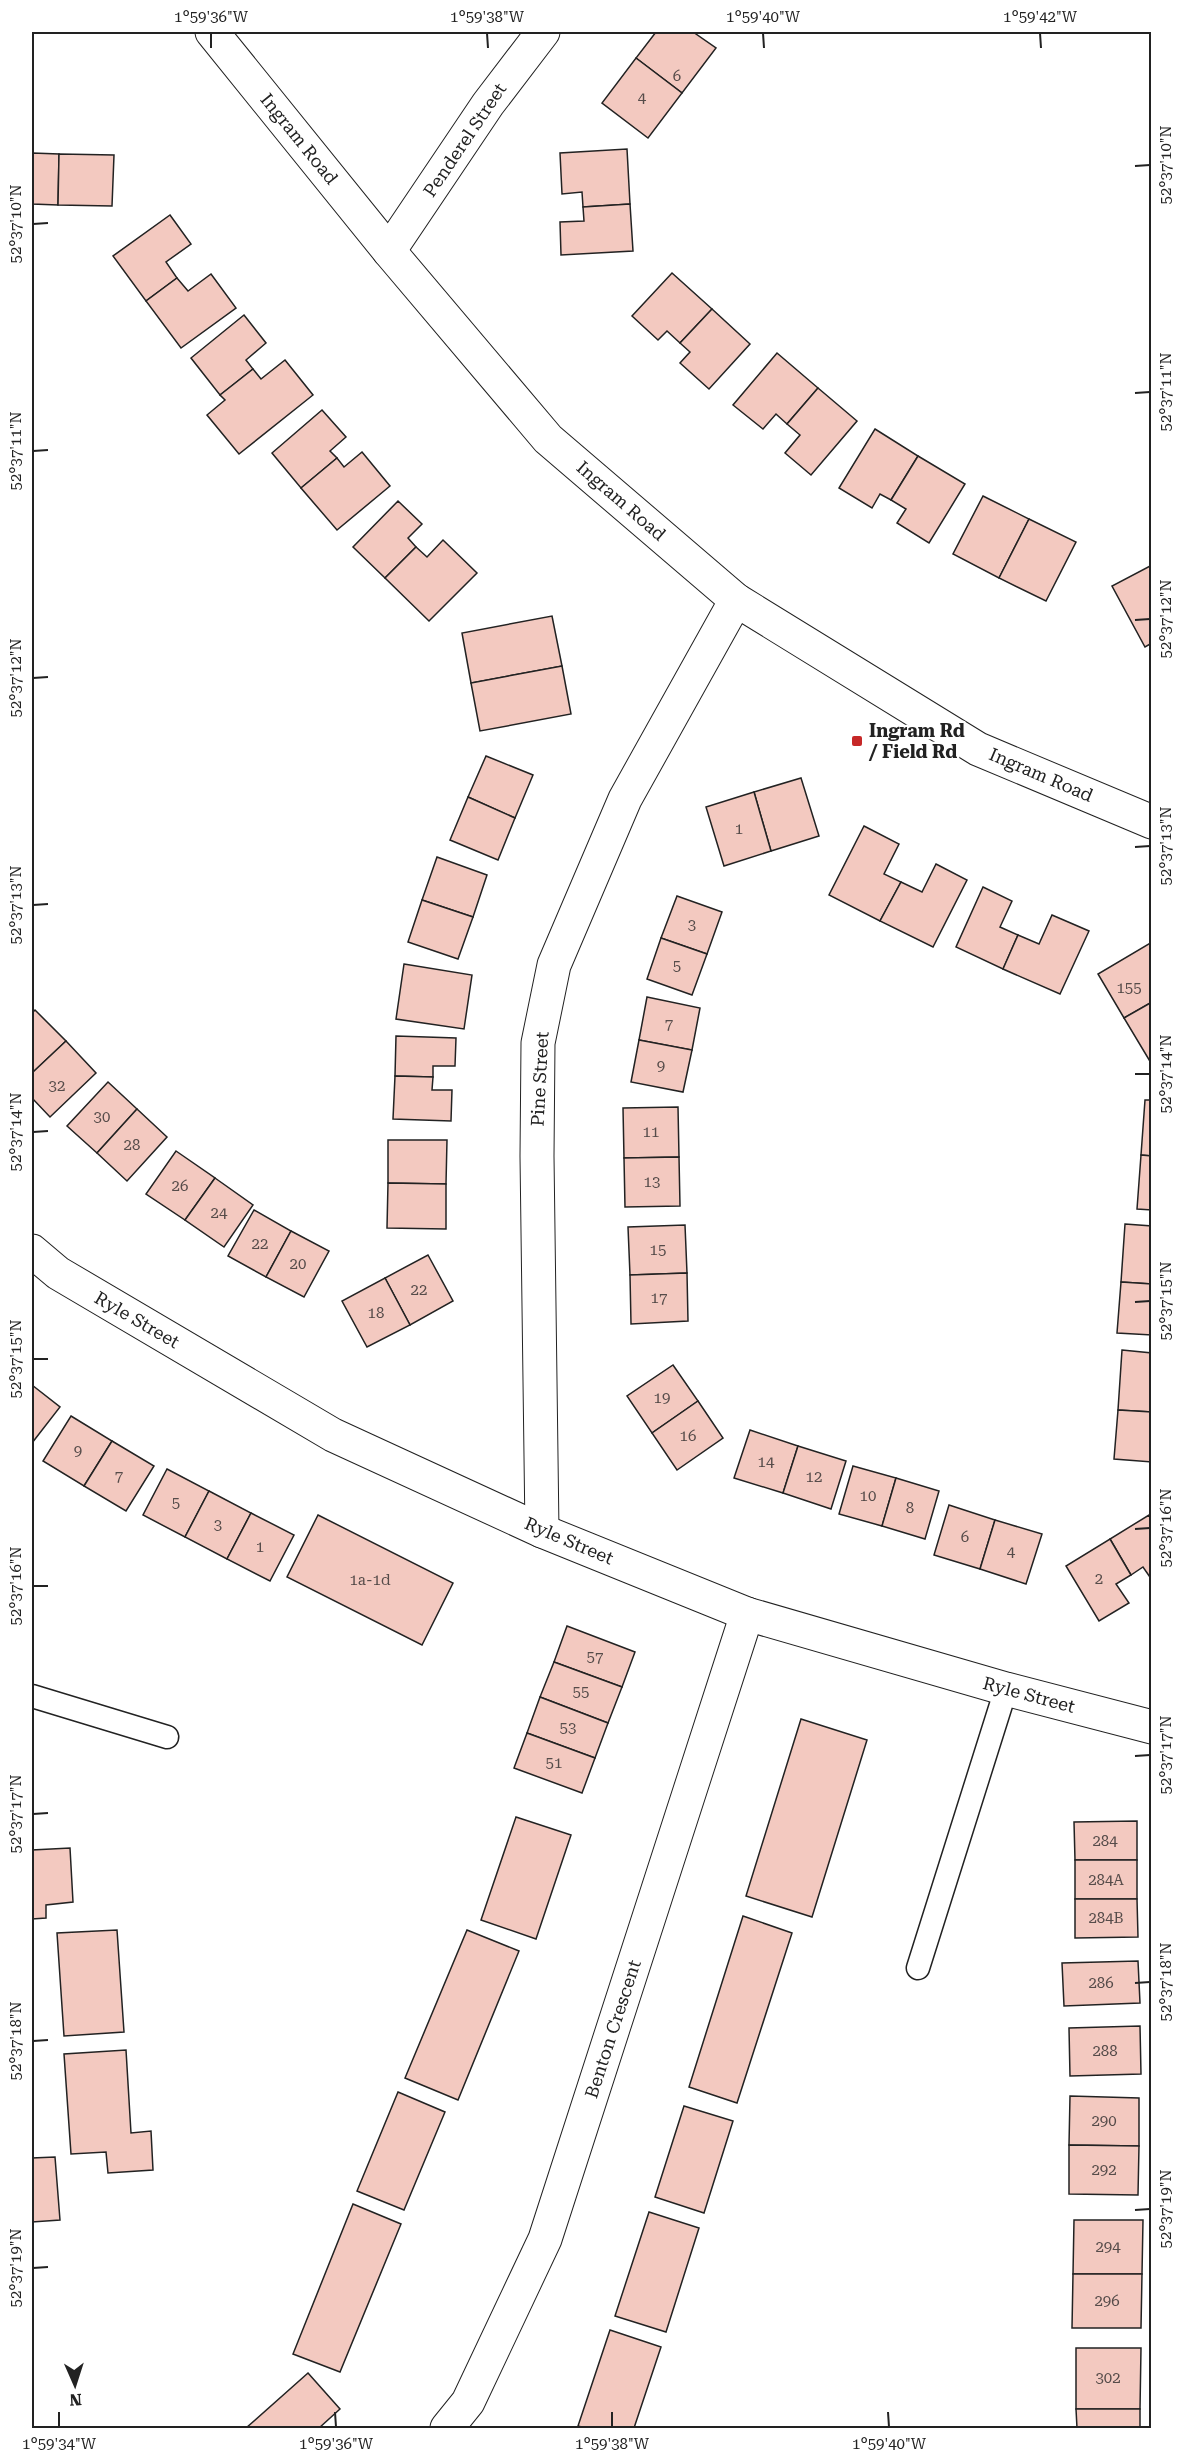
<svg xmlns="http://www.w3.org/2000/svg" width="1183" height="2460" viewBox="0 0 1183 2460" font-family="'Roboto Serif',serif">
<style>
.building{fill:#f3c9c0;stroke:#222;stroke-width:1.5}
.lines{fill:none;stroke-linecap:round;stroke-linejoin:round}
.lane-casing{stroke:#222;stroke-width:25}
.street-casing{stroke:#222;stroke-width:35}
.secondary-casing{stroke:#222;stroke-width:35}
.lane{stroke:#fff;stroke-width:22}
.street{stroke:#fff;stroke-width:33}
.secondary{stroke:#fff;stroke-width:33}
.ticks{fill:none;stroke:#222;stroke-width:2}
.poi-dot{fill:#c62828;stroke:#fff;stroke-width:2}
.labels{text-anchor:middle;stroke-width:4.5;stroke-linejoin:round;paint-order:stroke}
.number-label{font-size:15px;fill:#564c4a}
.street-label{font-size:18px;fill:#222;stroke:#fff}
.poi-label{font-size:18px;font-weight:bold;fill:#222;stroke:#fff;text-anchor:start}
.neatline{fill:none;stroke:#222;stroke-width:2}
.ticks-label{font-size:15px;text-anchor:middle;fill:#222}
</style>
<rect width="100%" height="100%" fill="#fff"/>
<g class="building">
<polygon points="656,32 693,32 716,48 682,93 636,58"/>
<polygon points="636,58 682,93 648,138 602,103"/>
<polygon points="627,149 630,204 583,207 582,192 562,194 560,153"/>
<polygon points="32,153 59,154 58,205 32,204"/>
<polygon points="59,154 114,155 112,206 58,205"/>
<polygon points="630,204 633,251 561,255 560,222 584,221 583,207"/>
<polygon points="170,215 191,244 166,262 177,278 146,301 113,256"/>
<polygon points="672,273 712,309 680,343 667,331 658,340 632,316"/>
<polygon points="211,274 236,308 181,348 146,301 177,278 188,291"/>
<polygon points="712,309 750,344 709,389 680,363 690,352 680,343"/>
<polygon points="244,315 266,343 246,360 253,369 220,395 191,358"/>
<polygon points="777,353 818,388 787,424 776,414 763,429 733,405"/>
<polygon points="285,360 313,395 239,454 207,415 225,400 220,395 253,369 261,379"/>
<polygon points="818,388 857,421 811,475 785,453 800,435 787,424"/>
<polygon points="322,410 346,437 330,451 337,458 301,488 272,453"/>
<polygon points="875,429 918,456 891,500 880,494 872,508 839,488"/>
<polygon points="362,452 390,486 337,530 301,488 337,458 344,467"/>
<polygon points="918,456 965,484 929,543 897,523 906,509 891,500"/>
<polygon points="983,496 1029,519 999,578 953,554"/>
<polygon points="398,501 422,524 408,538 416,547 385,578 353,547"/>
<polygon points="1029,519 1076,542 1046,601 999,578"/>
<polygon points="443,540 477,573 429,621 385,578 416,547 427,557"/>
<polygon points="1152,565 1152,643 1145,647 1112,586"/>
<polygon points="552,616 562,666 471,683 462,633"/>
<polygon points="562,666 571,714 480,731 471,683"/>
<polygon points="486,756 533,775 515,818 468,797"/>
<polygon points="801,778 819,836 771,851 754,792"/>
<polygon points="754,792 771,851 724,866 706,807"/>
<polygon points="468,797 515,818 498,860 450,840"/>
<polygon points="864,826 899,844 884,874 901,882 880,921 829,895"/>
<polygon points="437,857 487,875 473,917 422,900"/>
<polygon points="936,864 967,880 933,947 880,921 901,882 922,892"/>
<polygon points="983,887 1012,901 1000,927 1018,935 1003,969 956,947"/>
<polygon points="677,896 722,912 707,954 661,938"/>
<polygon points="422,900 473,917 458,959 408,942"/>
<polygon points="1052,915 1089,931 1060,994 1003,969 1018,935 1039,944"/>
<polygon points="661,938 707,954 692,995 647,979"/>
<polygon points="1152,942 1152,1002 1124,1018 1098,974"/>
<polygon points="404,964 472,975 464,1029 396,1019"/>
<polygon points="647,997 700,1008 692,1050 639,1040"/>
<polygon points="1152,1002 1152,1062 1151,1063 1124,1018"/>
<polygon points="35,1010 66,1041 32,1073 32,1013"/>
<polygon points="396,1036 456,1038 455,1066 433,1066 433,1077 395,1076"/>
<polygon points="639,1040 692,1050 683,1092 631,1082"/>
<polygon points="66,1041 96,1073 50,1117 32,1098 32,1073"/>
<polygon points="395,1076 433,1077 432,1090 452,1090 451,1121 393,1119"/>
<polygon points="108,1082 137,1109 97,1153 67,1126"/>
<polygon points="1145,1100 1152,1100 1152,1156 1141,1155"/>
<polygon points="678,1107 679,1157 624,1158 623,1108"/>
<polygon points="137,1109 167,1137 127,1181 97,1153"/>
<polygon points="388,1140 447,1140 446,1184 388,1183"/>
<polygon points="176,1151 215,1178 185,1220 146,1194"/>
<polygon points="1141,1155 1152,1156 1152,1210 1137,1209"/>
<polygon points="679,1157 680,1206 625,1207 624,1158"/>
<polygon points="215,1178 253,1205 224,1247 185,1220"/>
<polygon points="388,1183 446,1184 446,1229 387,1228"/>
<polygon points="254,1210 291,1231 266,1277 228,1256"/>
<polygon points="1125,1224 1152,1226 1152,1284 1121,1282"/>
<polygon points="685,1225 687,1273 630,1275 628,1227"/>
<polygon points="291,1231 329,1251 304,1297 266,1277"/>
<polygon points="428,1255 453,1301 410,1325 385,1278"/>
<polygon points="687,1273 688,1321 631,1324 630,1275"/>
<polygon points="385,1278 410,1325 367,1347 342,1301"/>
<polygon points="1121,1282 1152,1284 1152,1335 1117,1333"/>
<polygon points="1122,1350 1152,1353 1152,1412 1118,1410"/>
<polygon points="673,1365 698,1401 652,1433 627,1396"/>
<polygon points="32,1385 60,1407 32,1443"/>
<polygon points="698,1401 723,1438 677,1470 652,1433"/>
<polygon points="1118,1410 1152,1412 1152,1462 1114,1459"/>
<polygon points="71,1416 112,1441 84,1486 43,1461"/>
<polygon points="750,1430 798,1446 783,1493 734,1478"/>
<polygon points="112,1441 154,1466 126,1511 84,1486"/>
<polygon points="798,1446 846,1461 831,1509 783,1493"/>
<polygon points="853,1466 896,1478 882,1526 839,1514"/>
<polygon points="167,1469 209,1491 185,1537 143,1515"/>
<polygon points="896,1478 939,1491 925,1539 882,1526"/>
<polygon points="209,1491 251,1513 227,1559 185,1537"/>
<polygon points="949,1505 995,1520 980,1569 934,1555"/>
<polygon points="251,1513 294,1535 270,1581 227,1559"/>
<polygon points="318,1515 453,1583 422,1645 287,1577"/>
<polygon points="1149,1515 1152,1519 1152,1580 1143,1567 1131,1575 1110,1539"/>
<polygon points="995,1520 1042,1534 1026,1584 980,1569"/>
<polygon points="1110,1539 1131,1575 1116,1584 1129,1603 1099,1621 1066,1566"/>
<polygon points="567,1626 635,1652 622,1687 554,1662"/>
<polygon points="554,1662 622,1687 608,1723 540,1697"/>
<polygon points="540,1697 608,1723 595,1758 527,1733"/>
<polygon points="801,1719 867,1740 812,1917 746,1896"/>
<polygon points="527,1733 595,1758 582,1793 514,1768"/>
<polygon points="516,1817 571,1835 536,1939 481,1920"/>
<polygon points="1137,1821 1137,1860 1075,1860 1074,1822"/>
<polygon points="70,1848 73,1902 46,1905 46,1918 32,1919 32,1850"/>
<rect x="1075" y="1860" width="62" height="39"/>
<polygon points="1075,1899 1137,1899 1138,1937 1075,1938"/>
<polygon points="743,1916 792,1933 737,2103 689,2087"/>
<polygon points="117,1930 124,2032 64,2036 57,1933"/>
<polygon points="467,1930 519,1951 458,2100 405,2078"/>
<polygon points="1138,1961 1140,2003 1064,2006 1062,1963"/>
<polygon points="1140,2026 1141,2074 1070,2076 1069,2028"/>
<polygon points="126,2050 131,2133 151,2131 153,2170 108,2173 106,2152 71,2154 64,2054"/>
<polygon points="398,2092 445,2112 404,2210 357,2191"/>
<polygon points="1070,2096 1139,2098 1139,2146 1069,2145"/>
<polygon points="684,2106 733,2121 704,2213 655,2197"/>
<polygon points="1069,2145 1139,2146 1138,2195 1069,2194"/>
<polygon points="55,2157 60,2220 32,2222 32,2158"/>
<polygon points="353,2204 401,2224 340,2372 293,2354"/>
<polygon points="649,2212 699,2228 666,2332 615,2316"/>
<polygon points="1074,2220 1143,2220 1142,2274 1073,2274"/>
<polygon points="1073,2274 1142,2274 1141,2328 1072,2328"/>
<polygon points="610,2330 661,2347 634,2428 585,2428 578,2426"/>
<polygon points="1076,2348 1141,2348 1140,2409 1076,2409"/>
<polygon points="308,2373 340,2409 319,2428 246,2428"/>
<polygon points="1076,2409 1140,2409 1140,2428 1077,2428"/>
</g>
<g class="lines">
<g class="lane-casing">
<g id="lane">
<polyline points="32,1696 167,1737"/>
<polyline points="918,1968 1006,1689"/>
</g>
</g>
<g class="street-casing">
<g id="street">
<polyline points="389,251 488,104 543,32"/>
<polyline points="32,1251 58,1273 333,1435 542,1531 747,1614 1006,1689 1152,1727"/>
<polyline points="542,1531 537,1156 538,1043 554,965 625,799 736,600"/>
<polyline points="447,2428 468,2402 545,2239 747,1614"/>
</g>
</g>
<g class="secondary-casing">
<polyline id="secondary" points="212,32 389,251 548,439 736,600 978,749 1152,822"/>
</g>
<use href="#lane" class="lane"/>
<use href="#street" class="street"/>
<use href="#secondary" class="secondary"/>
</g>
<path class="ticks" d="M211,33v15M487,33l1,15M763,33l1,15M1040,33l1,15M1135,166l15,-1M33,224l15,-1M1135,393l15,-1M33,451l15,-1M1135,620l15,-1M33,678l15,-1M1135,847l15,-1M33,905l15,-1M1135,1074h15M33,1132l15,-1M1135,1302l15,-1M33,1359h15M1135,1529l15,-1M33,1586h15M1135,1756l15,-1M33,1814l15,-1M1135,1983l15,-1M33,2041l15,-1M1135,2210l15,-1M33,2268l15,-1M59,2412v15M335,2412l1,15M612,2412v15M888,2412l1,15"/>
<rect class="poi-dot" x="851" y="735" width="12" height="12" rx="3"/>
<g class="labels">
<g class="number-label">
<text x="677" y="81">6</text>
<text x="642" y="103">4</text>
<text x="739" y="834">1</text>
<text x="692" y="930">3</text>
<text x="677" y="971">5</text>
<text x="1129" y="993">155</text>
<text x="669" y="1029">7</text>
<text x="661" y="1071">9</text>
<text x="57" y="1091">32</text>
<text x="102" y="1122">30</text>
<text x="651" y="1137">11</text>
<text x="132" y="1150">28</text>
<text x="652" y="1187">13</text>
<text x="180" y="1191">26</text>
<text x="219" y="1218">24</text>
<text x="260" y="1249">22</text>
<text x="658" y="1255">15</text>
<text x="298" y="1269">20</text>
<text x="419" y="1295">22</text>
<text x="659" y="1303">17</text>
<text x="376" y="1318">18</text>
<text x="662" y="1403">19</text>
<text x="688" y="1441">16</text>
<text x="78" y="1456">9</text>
<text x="766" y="1467">14</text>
<text x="119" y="1481">7</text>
<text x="814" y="1482">12</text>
<text x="868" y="1501">10</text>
<text x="176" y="1508">5</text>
<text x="910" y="1513">8</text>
<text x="218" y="1530">3</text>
<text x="965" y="1542">6</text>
<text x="260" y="1552">1</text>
<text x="1011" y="1557">4</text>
<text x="1099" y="1584">2</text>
<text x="370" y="1585">1a-1d</text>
<text x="595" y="1662">57</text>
<text x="581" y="1697">55</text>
<text x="568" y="1733">53</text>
<text x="554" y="1768">51</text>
<text x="1105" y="1846">284</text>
<text x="1106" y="1885">284A</text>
<text x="1106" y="1923">284B</text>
<text x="1101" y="1988">286</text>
<text x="1105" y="2056">288</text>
<text x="1104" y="2126">290</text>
<text x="1104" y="2175">292</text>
<text x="1108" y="2252">294</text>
<text x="1107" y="2306">296</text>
<text x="1108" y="2383">302</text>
</g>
<g class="street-label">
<text transform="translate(299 139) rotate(51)" y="6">Ingram Road</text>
<text transform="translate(465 140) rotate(-56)" y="6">Penderel Street</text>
<text transform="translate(621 501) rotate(41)" y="6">Ingram Road</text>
<text transform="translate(1041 775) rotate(23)" y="6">Ingram Road</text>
<text transform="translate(540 1079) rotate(-87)" y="6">Pine Street</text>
<text transform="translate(137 1320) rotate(30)" y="6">Ryle Street</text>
<text transform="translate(569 1541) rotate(23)" y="6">Ryle Street</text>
<text transform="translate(1029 1695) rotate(15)" y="6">Ryle Street</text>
<text transform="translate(613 2029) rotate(-72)" y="6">Benton Crescent</text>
</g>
<g class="poi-label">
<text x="869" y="737">Ingram Rd<tspan x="869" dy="21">/ Field Rd</tspan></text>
</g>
</g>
<rect width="1183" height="2460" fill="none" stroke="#ffffff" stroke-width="66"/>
<g transform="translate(75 2385) rotate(177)" stroke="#ffffff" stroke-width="4.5" paint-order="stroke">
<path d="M0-4.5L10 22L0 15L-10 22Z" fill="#222222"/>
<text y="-9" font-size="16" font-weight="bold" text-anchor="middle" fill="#222222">N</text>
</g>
<rect x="33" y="33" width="1117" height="2394" class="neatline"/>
<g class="ticks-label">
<text x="211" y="22">1°59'36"W</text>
<text x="487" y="22">1°59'38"W</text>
<text x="763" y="22">1°59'40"W</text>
<text x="1040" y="22">1°59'42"W</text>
<text transform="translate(1166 165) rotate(-90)" y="5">52°37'10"N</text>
<text transform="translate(16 224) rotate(-90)" y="5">52°37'10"N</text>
<text transform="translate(1166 392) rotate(-90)" y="5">52°37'11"N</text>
<text transform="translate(16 451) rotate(-90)" y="5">52°37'11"N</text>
<text transform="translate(1166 619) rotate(-90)" y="5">52°37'12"N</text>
<text transform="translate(16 678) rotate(-90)" y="5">52°37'12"N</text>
<text transform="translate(1166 846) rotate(-90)" y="5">52°37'13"N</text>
<text transform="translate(16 905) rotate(-90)" y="5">52°37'13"N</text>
<text transform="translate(1166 1074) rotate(-90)" y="5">52°37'14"N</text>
<text transform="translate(16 1132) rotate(-90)" y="5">52°37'14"N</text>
<text transform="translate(1166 1301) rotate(-90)" y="5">52°37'15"N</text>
<text transform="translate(16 1359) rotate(-90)" y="5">52°37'15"N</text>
<text transform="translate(1166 1528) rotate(-90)" y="5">52°37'16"N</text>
<text transform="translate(16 1586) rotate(-90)" y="5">52°37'16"N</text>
<text transform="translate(1166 1755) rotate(-90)" y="5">52°37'17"N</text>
<text transform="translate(16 1814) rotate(-90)" y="5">52°37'17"N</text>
<text transform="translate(1166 1982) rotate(-90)" y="5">52°37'18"N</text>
<text transform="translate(16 2041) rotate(-90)" y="5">52°37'18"N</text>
<text transform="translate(1166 2209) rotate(-90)" y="5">52°37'19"N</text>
<text transform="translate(16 2268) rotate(-90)" y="5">52°37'19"N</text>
<text x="59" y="2449">1°59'34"W</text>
<text x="336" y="2449">1°59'36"W</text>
<text x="612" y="2449">1°59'38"W</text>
<text x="889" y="2449">1°59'40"W</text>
</g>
</svg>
